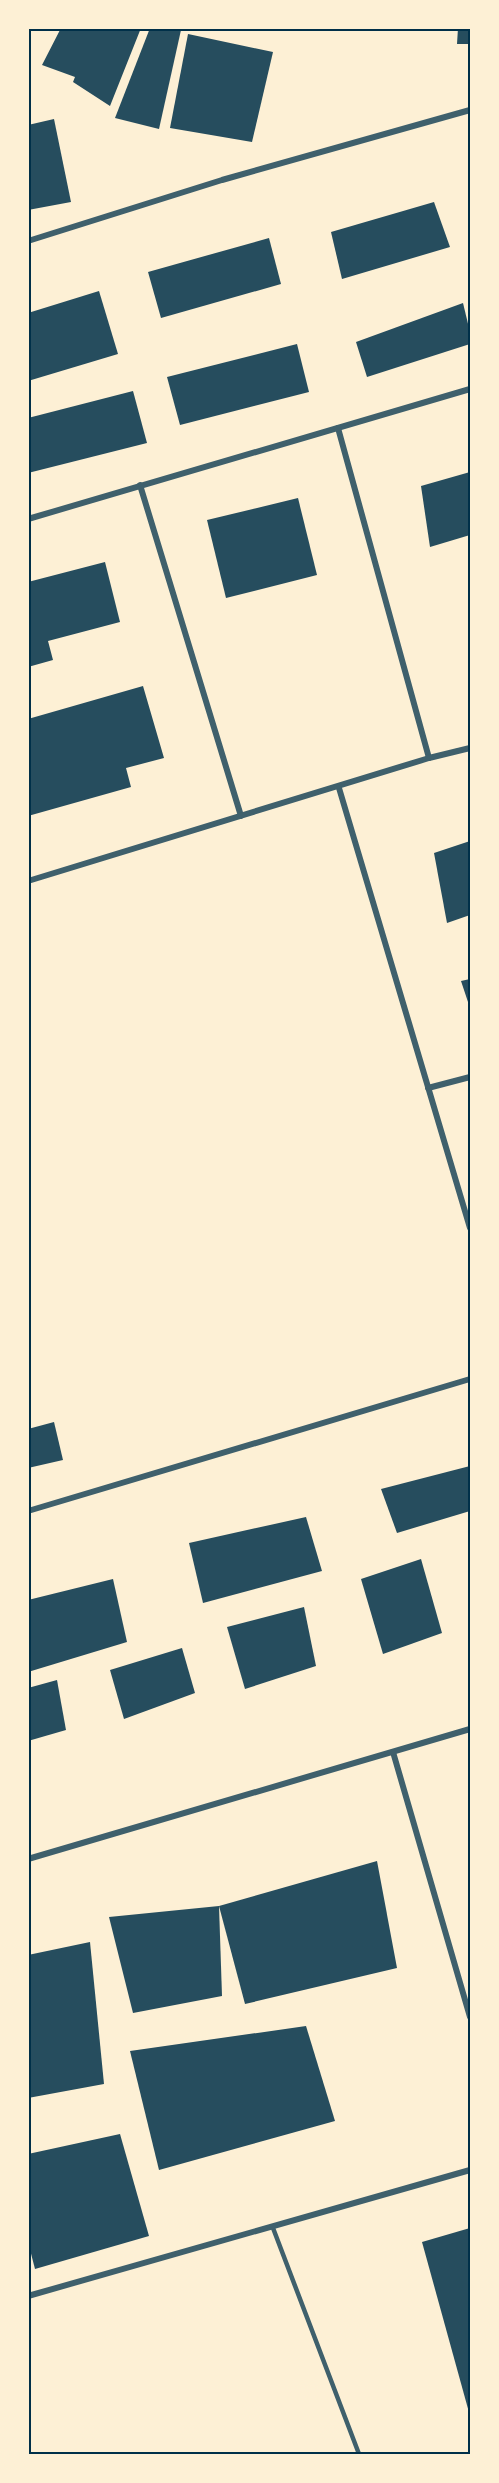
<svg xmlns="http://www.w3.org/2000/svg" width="499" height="2483" viewBox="0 0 499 2483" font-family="'Archivo Narrow',sans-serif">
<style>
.building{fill:#264d5e}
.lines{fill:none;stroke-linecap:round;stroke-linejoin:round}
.service{stroke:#3f606c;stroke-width:4.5}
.minor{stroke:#3f606c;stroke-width:6}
.neatline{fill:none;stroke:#003049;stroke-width:2}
</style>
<rect width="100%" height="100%" fill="#fdf0d5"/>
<g class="building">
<polygon points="61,28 141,28 110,106 73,82 75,77 42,65"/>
<polygon points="150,28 181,30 159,129 115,118"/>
<polygon points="458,28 470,28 470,44 457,44"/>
<polygon points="188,34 273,52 252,142 170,128"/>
<polygon points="54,119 71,202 28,210 28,125"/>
<polygon points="434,202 450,247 342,279 331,232"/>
<polygon points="269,238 281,284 161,318 148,272"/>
<polygon points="99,291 118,354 28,381 28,313"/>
<polygon points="463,303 470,332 470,344 367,377 356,342"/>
<polygon points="297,344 309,392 180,425 167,377"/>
<polygon points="133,391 147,443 28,473 28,418"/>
<polygon points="470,472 470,535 430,547 421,486"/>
<polygon points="298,498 317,575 226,598 207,520"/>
<polygon points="105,562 120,622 48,641 53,660 28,667 28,582"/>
<polygon points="143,686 164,758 126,768 131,787 28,816 28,719"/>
<polygon points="470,841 470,915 447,923 434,853"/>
<polygon points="470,979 470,1008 461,981"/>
<polygon points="54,1422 63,1460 28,1468 28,1429"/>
<polygon points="470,1466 470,1511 397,1533 381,1489"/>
<polygon points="306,1517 322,1571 203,1603 189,1543"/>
<polygon points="421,1559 442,1633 383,1654 361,1579"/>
<polygon points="113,1579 127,1642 28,1672 28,1600"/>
<polygon points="304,1607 316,1666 245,1689 227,1627"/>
<polygon points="182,1648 195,1693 124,1719 110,1670"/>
<polygon points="57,1680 66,1730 28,1741 28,1688"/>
<polygon points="377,1861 397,1968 245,2004 219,1906"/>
<polygon points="219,1906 222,1996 133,2013 109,1917"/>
<polygon points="90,1942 104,2084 28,2098 28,1955"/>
<polygon points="306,2026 335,2121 159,2170 130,2051"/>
<polygon points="120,2134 149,2236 35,2269 28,2242 28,2154"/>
<polygon points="470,2228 470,2416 422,2242"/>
</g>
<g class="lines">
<polyline class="service" points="273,2228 359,2454"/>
<g class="minor">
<polyline points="28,241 222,180 470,110"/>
<polyline points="338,428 429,758"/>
<polyline points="140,485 241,816"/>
<polyline points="28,519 470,389"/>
<polyline points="339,788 470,1228"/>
<polyline points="28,881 429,758 470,748"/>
<polyline points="428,1088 470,1077"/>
<polyline points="28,1511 470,1379"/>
<polyline points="393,1752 470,2017"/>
<polyline points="28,1859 470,1729"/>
<polyline points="28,2296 470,2170"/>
</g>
</g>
<rect width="499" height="2483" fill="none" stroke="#fdf0d5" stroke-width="60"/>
<rect x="30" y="30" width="439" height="2423" class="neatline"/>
</svg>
